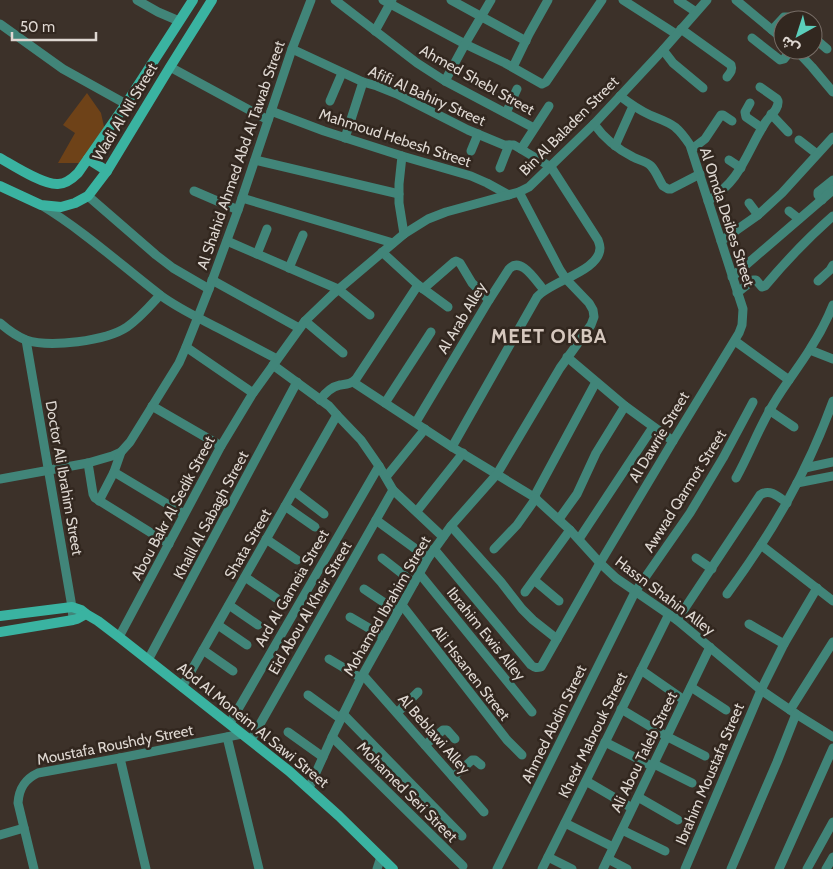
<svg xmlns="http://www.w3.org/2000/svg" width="833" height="869" viewBox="0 0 833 869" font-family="Cabin,'Noto Sans Arabic',sans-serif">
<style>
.green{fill:#6e4218}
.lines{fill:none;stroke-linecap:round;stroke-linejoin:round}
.street{stroke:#418579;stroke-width:9}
.secondary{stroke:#3ab3a1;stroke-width:10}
.labels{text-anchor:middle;stroke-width:5;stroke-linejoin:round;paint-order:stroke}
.street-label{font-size:15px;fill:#ded7d1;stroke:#32271f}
.district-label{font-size:20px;font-weight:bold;letter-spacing:1px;fill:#d6c8be;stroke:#32271f}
</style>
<rect width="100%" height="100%" fill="#3c3129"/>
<polygon class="green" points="87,93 101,113 105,131 82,163 58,163 75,133 63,125"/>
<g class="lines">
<g class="street">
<polyline points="137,0 158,12 179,21"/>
<polyline points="335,0 417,63 445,81 534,128"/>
<polyline points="383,0 465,44 505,63 542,84 546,82 602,0"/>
<polyline points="451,0 526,41"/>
<polyline points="623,0 676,34"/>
<polyline points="678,0 696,12"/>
<polyline points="736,0 783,39"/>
<polyline points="0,24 63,69 126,104"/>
<path d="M681,29l50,36c2,5 -1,8 -4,12"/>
<polyline points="772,30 784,17 788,17 792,20"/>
<polyline points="375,31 392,0"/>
<polyline points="813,37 827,49"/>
<polyline points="752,38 780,60 784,59 791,50"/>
<path d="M292,49l71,33 14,4 20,8 71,36 36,15h10l37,22 47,73c1,3 2,5 2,8 0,23 -49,33 -63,49l-85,150"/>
<polyline points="663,50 673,63 703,88"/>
<polyline points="796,50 812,67 833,92"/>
<polyline points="170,67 268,120"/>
<polyline points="513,67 529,34 548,0"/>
<polyline points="445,81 465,44 491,0"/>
<polyline points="330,101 342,73"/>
<polyline points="750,103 745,112 746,117 762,128"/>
<polyline points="271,111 324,131 402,156 471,176 487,183 509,195"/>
<polyline points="506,113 517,89"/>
<polyline points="771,114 788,132"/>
<path d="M594,124c10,14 23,25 39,33 5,3 13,4 18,9 5,5 8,14 12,20l5,3h3l29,-15"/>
<polyline points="345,138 363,82"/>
<polyline points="799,140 817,154"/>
<polyline points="615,146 633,106"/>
<polyline points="521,149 549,106"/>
<polyline points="692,149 705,139 721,115 723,115 732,121"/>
<polyline points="471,151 478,134"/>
<polyline points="402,156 399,184 399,203 404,234"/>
<polyline points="255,160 399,194"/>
<polyline points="729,160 741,168"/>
<polyline points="500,168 509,145"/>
<polyline points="194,191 238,210"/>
<polyline points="88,196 156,255 173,268 209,289"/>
<polyline points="242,198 393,243"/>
<polyline points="822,200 818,195 818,192 833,180"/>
<path d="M708,201c34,-22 37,-46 57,-78 4,-7 14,-13 13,-22l-1,-2 -17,-12"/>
<polyline points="749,203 758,215"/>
<path d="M41,205c43,26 80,60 119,90 19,14 39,23 60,34 19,10 38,20 57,30"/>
<polyline points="789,211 799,219"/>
<polyline points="227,241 338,289 370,315"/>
<polyline points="721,241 758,215 782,193 833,137"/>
<polyline points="382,252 418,285 448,307"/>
<polyline points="257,254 267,229"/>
<polyline points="289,268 303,235"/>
<polyline points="732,277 833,190"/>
<polyline points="212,280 299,328"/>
<polyline points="818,281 830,270 833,265"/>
<polyline points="423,289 454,262 456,261 460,263 472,283 489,300"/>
<path d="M737,293l16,-13h3l6,7 3,-1c21,-25 43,-48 68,-70"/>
<polyline points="305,321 343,353"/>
<path d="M0,323c8,7 16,13 26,17 24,8 80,1 101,-13 13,-9 23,-21 33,-32"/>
<polyline points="26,340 72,607 73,620"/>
<polyline points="735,341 789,380"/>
<polyline points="186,347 253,393"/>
<polyline points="810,350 833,359"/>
<polyline points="567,357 625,406 673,441"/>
<polyline points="273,365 329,406 337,415 361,440 379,466 393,490 443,537"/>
<polyline points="353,382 452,447 534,497 570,530 600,563 616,578 677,620 761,690 796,714 833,737"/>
<path d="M320,400c5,-7 11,-13 20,-15 7,-1 11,-1 16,-6l62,-94"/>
<polyline points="385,403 431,332"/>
<polyline points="152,406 221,446"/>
<polyline points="769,410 794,427"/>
<path d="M416,422l73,-122 20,-31c12,-13 26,11 35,21"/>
<polyline points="88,463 93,494 95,498 169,544"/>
<polyline points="805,468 833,462"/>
<polyline points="114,472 184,514"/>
<polyline points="386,477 425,429"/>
<path d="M736,478c14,-25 23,-51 38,-75 11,-19 25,-36 36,-54 9,-14 17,-29 23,-44"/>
<polyline points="0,479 88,463 112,456 121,452 130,442 179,363 186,347 209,289 238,210 292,49 311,0"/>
<polyline points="797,483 833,476"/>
<polyline points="294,491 324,514"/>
<polyline points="534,497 596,382"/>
<polyline points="99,501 114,472 121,452"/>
<polyline points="285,506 315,527"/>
<polyline points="417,511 463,453"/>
<polyline points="559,519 577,494 596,453 625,406"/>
<polyline points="376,520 428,558"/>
<polyline points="451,526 501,582 522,609 533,620 557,639"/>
<polyline points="266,539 297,560"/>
<polyline points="579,539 653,427"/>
<polyline points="761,545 833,601"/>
<path d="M434,549l97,116c4,3 6,3 10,2l59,-104 73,-122 66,-108 3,-8 1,-16 -53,-164c-4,-6 -9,-13 -15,-18 -8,-6 -16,-8 -25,-12 -11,-5 -21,-12 -30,-19"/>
<polyline points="494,549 517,525 536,498"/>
<polyline points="382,558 414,583"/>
<polyline points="696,558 712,569"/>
<polyline points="419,573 532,712"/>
<polyline points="245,577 276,598"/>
<polyline points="534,580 559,601"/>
<polyline points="364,589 398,612"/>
<polyline points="525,592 570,530"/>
<path d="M727,594c45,-61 80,-121 106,-193"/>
<polyline points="229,605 258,625"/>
<polyline points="402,605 507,740 522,755"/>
<polyline points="350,617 384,637"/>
<path d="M677,620l83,-125c10,-7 19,2 27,8"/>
<polyline points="749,624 784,644"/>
<polyline points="218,625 247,645"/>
<polyline points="119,637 221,446 253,393 305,321 333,294 404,234 428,219 446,212 519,192 529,187 594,124 663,50 707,0"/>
<polyline points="203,650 233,671"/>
<polyline points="329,659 361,678"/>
<polyline points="148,660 297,382"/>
<polyline points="641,670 684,700"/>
<polyline points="363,675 484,812"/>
<polyline points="182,687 337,415"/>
<polyline points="691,687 726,710"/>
<polyline points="308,695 341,719"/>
<polyline points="621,709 666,736 705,756"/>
<polyline points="790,710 833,642"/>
<polyline points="397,713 418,692"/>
<polyline points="343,714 462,836"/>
<polyline points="230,723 379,466"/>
<polyline points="288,732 323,757"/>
<polyline points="227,737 259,869"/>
<polyline points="332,737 463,866"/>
<polyline points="251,740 393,490"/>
<polyline points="605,742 652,766"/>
<polyline points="425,745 443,730 447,730 455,739"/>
<polyline points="120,758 146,869"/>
<polyline points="654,764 692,783"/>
<polyline points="453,777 472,760 475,760 481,765"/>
<polyline points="586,781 632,808"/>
<polyline points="309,788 332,737 361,678 428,558 451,526 497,474 560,368 591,325 594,317 593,310 589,303 566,279 560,270 519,192"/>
<polyline points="638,797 678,820"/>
<polyline points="565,823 613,847"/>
<polyline points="622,830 665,851"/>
<polyline points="0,835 24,828"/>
<polyline points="548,857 572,869"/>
<polyline points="608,859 627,869"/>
<path d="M34,869l-16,-66c1,-15 7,-24 20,-30l82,-15 122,-24"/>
<polyline points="377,869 381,857"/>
<polyline points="497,869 635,592 690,513 723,458 753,402"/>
<polyline points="542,869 669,614"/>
<polyline points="603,869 710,647"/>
<polyline points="685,869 761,690 784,644 817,588"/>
<polyline points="731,869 777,762 796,714"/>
<polyline points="779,869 833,748"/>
<polyline points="807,869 833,822"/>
<polyline points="826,869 833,857"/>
</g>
<g class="secondary">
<path d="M0,158c14,8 43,27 58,26 8,0 14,-5 20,-11l48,-69 67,-104"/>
<polyline points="88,159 107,171"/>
<polyline points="0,186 41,205 61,207 75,203 88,196 107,171 170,67 212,0"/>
<polyline points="0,616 72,607 81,610 86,614 98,621 119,637 289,771 339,816 393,869"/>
<polyline points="0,632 73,620 77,619 86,614"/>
</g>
</g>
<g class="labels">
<g class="street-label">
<text transform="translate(477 80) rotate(29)" y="5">Ahmed Shebl Street</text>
<text transform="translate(427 96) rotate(24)" y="5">Afifi Al Bahiry Street</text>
<text transform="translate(125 112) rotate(-59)" y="5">Wadi Al Nil Street</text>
<text transform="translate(569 126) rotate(-45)" y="5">Bin Al Baladen Street</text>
<text transform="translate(395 138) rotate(18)" y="5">Mahmoud Hebesh Street</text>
<text transform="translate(241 155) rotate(-71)" y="5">Al Shahid Ahmed Abd Al Tawab Street</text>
<text transform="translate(727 217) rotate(72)" y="5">Al Omda Deibes Street</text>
<text transform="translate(462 318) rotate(-59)" y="5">Al Arab Alley</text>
<text transform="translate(659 437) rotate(-59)" y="5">Al Dawrie Street</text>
<text transform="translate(64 478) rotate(80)" y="5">Doctor Ali Ibrahim Street</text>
<text transform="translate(685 491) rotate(-58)" y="5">Awwad Qarmot Street</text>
<text transform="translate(173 508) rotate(-62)" y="5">Abou Bakr Al Sedik Street</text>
<text transform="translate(211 515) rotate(-62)" y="5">Khalil Al Sabagh Street</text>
<text transform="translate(248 544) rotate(-60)" y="5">Shata Street</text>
<text transform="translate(292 588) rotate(-60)" y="5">Ard Al Gameia Street</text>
<text transform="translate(665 596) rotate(37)" y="5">Hassn Shahin Alley</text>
<text transform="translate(387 606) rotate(-60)" y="5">Mohamed Ibrahim Street</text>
<text transform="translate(310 608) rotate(-60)" y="5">Eid Abou Al Kheir Street</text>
<text transform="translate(486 634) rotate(51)" y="5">Ibrahim Ewis Alley</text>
<text transform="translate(471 673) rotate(52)" y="5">Ali Hssanen Street</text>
<text transform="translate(554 724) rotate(-64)" y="5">Ahmed Abdin Street</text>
<text transform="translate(253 725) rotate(39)" y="5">Abd Al Moneim Al Sawi Street</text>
<text transform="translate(434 734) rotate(49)" y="5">Al Beblawi Alley</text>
<text transform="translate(593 735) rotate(-64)" y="5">Khedr Mabrouk Street</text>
<text transform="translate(115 745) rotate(-11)" y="5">Moustafa Roushdy Street</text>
<text transform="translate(644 752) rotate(-64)" y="5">Ali Abou Taleb Street</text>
<text transform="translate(710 774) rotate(-67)" y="5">Ibrahim Moustafa Street</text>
<text transform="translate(407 792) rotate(45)" y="5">Mohamed Seri Street</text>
</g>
<g class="district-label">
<text x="549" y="343">MEET OKBA</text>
</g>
</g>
<g transform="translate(798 35) rotate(219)"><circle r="24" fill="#32271f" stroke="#776d66"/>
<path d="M0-4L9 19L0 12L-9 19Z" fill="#5bcebb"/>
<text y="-8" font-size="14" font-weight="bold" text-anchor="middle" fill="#ded7d1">ش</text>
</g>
<path d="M12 32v8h84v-8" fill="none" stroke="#ded7d1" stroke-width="2.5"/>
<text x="20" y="32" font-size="15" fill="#ded7d1" stroke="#32271f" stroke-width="4" paint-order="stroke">50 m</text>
</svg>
